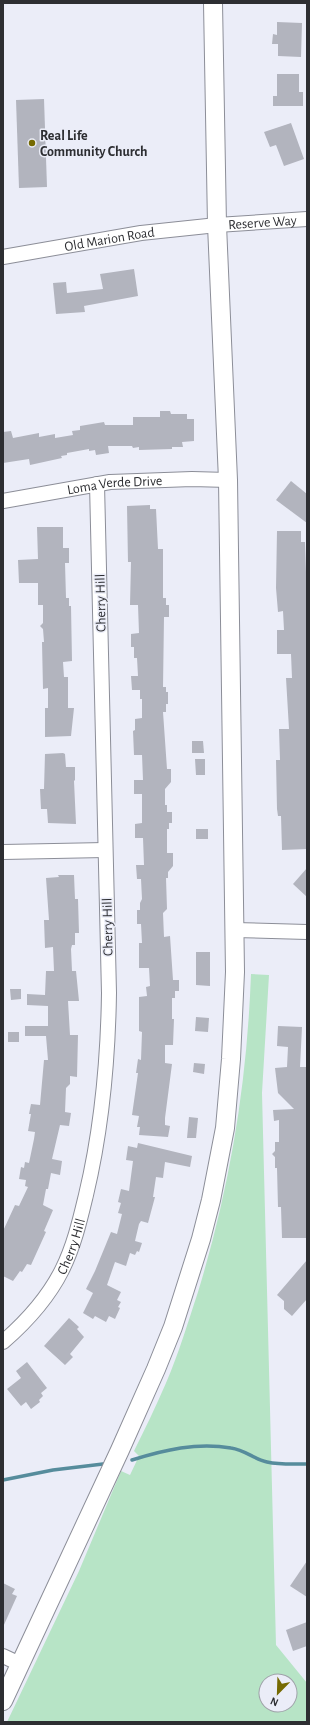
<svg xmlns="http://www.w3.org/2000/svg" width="310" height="1725" viewBox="0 0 310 1725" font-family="'Alegreya Sans',sans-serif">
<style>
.green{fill:#b7e4c6;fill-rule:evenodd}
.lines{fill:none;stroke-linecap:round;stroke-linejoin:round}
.stream{stroke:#568c9c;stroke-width:3.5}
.building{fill:#b2b4be}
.minor-casing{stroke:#8c8e98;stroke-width:16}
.major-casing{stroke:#8c8e98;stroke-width:20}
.minor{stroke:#fff;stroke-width:14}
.major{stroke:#fff;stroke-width:18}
.poi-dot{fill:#766a02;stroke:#ebedf8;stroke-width:1.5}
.labels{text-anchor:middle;stroke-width:3;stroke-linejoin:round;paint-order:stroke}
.poi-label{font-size:14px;font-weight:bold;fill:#2d2e32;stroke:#ebedf8;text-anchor:start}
.street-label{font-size:14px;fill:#2d2e32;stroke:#ebedf8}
</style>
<rect width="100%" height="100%" fill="#ebedf8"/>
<path class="green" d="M251,974l18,1 -7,118 14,552 31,38v39h-300l72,-151 42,-100 9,4 9,-19 -5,-5c11,-22 22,-45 32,-68 13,-30 22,-61 32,-91 32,-105 49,-208 53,-318zM266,1681h24v24h-24z"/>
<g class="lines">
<g class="stream">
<path d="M132,1460c32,-10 65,-18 99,-12 14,2 23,11 36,14 13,3 27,2 40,2"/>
<polyline points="3,1480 53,1470 103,1464"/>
</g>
</g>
<g class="building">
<polygon points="277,22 302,23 301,57 278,56 278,44 272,44 273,34 277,35"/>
<polygon points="277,74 299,74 299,92 303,92 303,106 273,106 273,96 277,96"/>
<polygon points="44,99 47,187 19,188 16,100"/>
<polygon points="291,123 304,159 284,166 276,145 270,147 264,132"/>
<polygon points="134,269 138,296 84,306 85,312 56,314 53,283 66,282 67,293 103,289 100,274"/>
<polygon points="160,411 170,411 171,414 187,414 187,419 194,419 194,441 182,442 183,447 172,447 172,449 139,450 139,447 133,448 132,446 108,446 109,453 96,455 95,450 89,451 89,449 67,453 67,455 61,456 62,458 30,465 29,459 3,463 3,432 11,431 13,438 39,433 39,437 55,434 55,438 73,435 72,431 80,430 80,426 104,422 105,425 133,425 133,417 160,417"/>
<polygon points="291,481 307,494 307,523 276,500"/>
<polygon points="150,505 150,509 156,509 158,549 163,549 163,598 166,598 166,605 169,605 169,617 164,617 163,687 166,687 166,692 168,692 168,704 166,704 166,712 163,712 167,769 171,769 171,782 165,789 165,805 167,805 167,812 172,812 172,823 169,823 169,829 167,829 167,853 173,853 173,866 168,872 168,878 166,878 167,909 163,913 164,937 170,936 173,980 179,980 179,991 175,991 175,998 172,998 172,1019 174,1019 173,1045 165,1045 165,1063 172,1064 165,1118 165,1125 170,1126 168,1137 139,1135 140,1127 137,1127 139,1116 132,1115 138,1073 136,1073 138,1059 141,1060 142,1032 139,1031 139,997 147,996 146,987 150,986 149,968 139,968 139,943 142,943 141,924 137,924 137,910 140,910 140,903 142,899 141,879 137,879 136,865 144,865 143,838 135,838 135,824 142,823 142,794 134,794 134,780 143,780 142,755 134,755 133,731 135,730 135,719 142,718 142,699 140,699 140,690 132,690 131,676 138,676 137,658 134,658 134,647 131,647 131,634 139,633 138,605 130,605 131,562 128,562 127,506"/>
<polygon points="37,527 63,527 63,548 69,548 69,563 65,563 66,598 69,598 69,606 71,606 72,661 63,662 64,677 68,677 68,708 74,708 71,736 45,737 45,708 48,708 48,688 43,689 42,642 44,642 43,629 40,626 43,623 43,605 38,605 38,583 19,583 18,560 38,559"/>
<polygon points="277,531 301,531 301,542 305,542 306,572 307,572 307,849 282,850 281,816 278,816 277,809 276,760 280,760 279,729 289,729 286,678 292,678 291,654 277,654 277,630 284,630 283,611 278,612 276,588"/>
<polygon points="192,741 203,741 204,753 192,753"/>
<polygon points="63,753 65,754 66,767 75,767 75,780 74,781 76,824 48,823 47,809 41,809 40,789 44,789 45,754"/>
<polygon points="195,759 205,759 205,775 196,775"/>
<rect x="196" y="829" width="12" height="10"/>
<polygon points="307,868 307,897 293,884"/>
<polygon points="58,875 74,875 75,899 78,899 79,933 75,933 75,945 72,945 71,949 72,971 76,971 79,1001 68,1001 70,1035 78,1035 77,1077 70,1076 70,1084 66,1088 65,1112 71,1113 69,1126 60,1125 52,1159 62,1161 60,1175 51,1173 48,1189 46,1189 43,1205 53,1210 44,1231 46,1232 31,1265 27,1264 22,1272 20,1271 13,1281 3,1276 3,1231 15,1205 19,1206 28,1187 25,1186 26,1180 19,1179 21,1167 24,1168 25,1162 29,1163 34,1139 35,1132 28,1131 31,1114 29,1114 31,1104 40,1105 44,1060 48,1060 46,1036 25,1036 25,1026 48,1026 48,1006 27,1005 27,994 45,995 46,971 54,971 53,947 45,948 44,920 49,920 46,878 59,877"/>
<polygon points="196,952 210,952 210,986 196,985"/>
<polygon points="10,989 21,989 21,999 11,1000"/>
<polygon points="196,1017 209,1018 208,1032 195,1031"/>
<polygon points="278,1026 302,1027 300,1067 307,1067 306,1238 282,1238 281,1207 278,1207 277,1168 275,1168 275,1157 272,1154 275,1151 275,1142 279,1142 279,1120 274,1121 273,1110 294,1109 278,1093 275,1068 287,1067 288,1047 277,1046"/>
<rect x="8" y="1032" width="11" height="10"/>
<polygon points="194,1063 205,1064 204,1074 193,1072"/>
<polygon points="189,1117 198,1118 196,1138 187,1138"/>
<polygon points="138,1143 192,1156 190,1167 165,1162 163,1178 156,1177 153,1197 155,1197 148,1223 141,1221 139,1224 135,1241 142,1243 139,1252 137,1251 135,1255 130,1253 126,1266 115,1262 107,1285 121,1292 117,1300 121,1302 118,1307 120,1308 115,1319 109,1316 106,1322 95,1316 93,1319 83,1313 93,1293 86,1289 95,1271 111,1232 117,1234 122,1214 118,1213 121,1203 118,1202 121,1189 129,1191 133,1161 126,1160 128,1146 137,1148"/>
<polygon points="307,1260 307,1299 292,1316 284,1309 284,1301 277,1295"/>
<polygon points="69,1318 79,1327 77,1329 84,1337 70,1354 73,1357 65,1365 44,1346"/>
<polygon points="27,1362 47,1388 41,1393 43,1396 39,1400 40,1402 31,1409 26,1402 21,1406 7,1389 21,1378 16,1371"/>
<polygon points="307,1561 307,1597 290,1586"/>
<polygon points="3,1583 15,1589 12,1594 17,1596 3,1627"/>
<polygon points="307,1622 307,1646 293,1651 286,1630"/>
</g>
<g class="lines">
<g class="minor-casing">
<g id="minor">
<path id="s1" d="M3,257l138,-24 76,-8 90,-6"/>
<path id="s2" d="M3,501l107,-19 82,-3 36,1"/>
<polyline points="3,852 105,850"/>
<polyline points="234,930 307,932"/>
<path id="s3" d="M3,1342c23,-20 45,-44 59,-72 12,-24 18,-50 24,-75 16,-67 22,-134 23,-202l-12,-509"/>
<polyline points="3,1656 20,1664"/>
</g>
</g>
<g class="major-casing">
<polyline id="major" points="3,1701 120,1450 156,1369 173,1327 201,1239 211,1200 225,1128 231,1059 235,972 228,480 217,225 213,3"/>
</g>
<use href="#minor" class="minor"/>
<use href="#major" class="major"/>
</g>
<circle class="poi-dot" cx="32" cy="143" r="4"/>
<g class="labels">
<g class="poi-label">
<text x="40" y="140">Real Life<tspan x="40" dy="16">Community Church</tspan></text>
</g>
<g class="street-label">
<text dy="5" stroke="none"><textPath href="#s1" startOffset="262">Reserve Way</textPath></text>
<text dy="5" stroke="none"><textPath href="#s1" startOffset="108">Old Marion Road</textPath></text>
<text dy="5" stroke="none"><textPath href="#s2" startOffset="113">Loma Verde Drive</textPath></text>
<text transform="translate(100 603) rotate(-91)" y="5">Cherry Hill</text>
<text transform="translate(107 927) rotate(-91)" y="5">Cherry Hill</text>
<text dy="5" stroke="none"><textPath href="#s3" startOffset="119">Cherry Hill</textPath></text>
</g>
</g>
<rect width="310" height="1725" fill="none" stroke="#2d2e32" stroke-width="8"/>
<g transform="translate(278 1693) rotate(203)"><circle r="19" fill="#ebedf8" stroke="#9fa1a9"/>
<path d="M0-3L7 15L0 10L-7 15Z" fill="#766a02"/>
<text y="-6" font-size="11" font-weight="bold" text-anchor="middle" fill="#2d2e32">N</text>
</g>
</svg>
